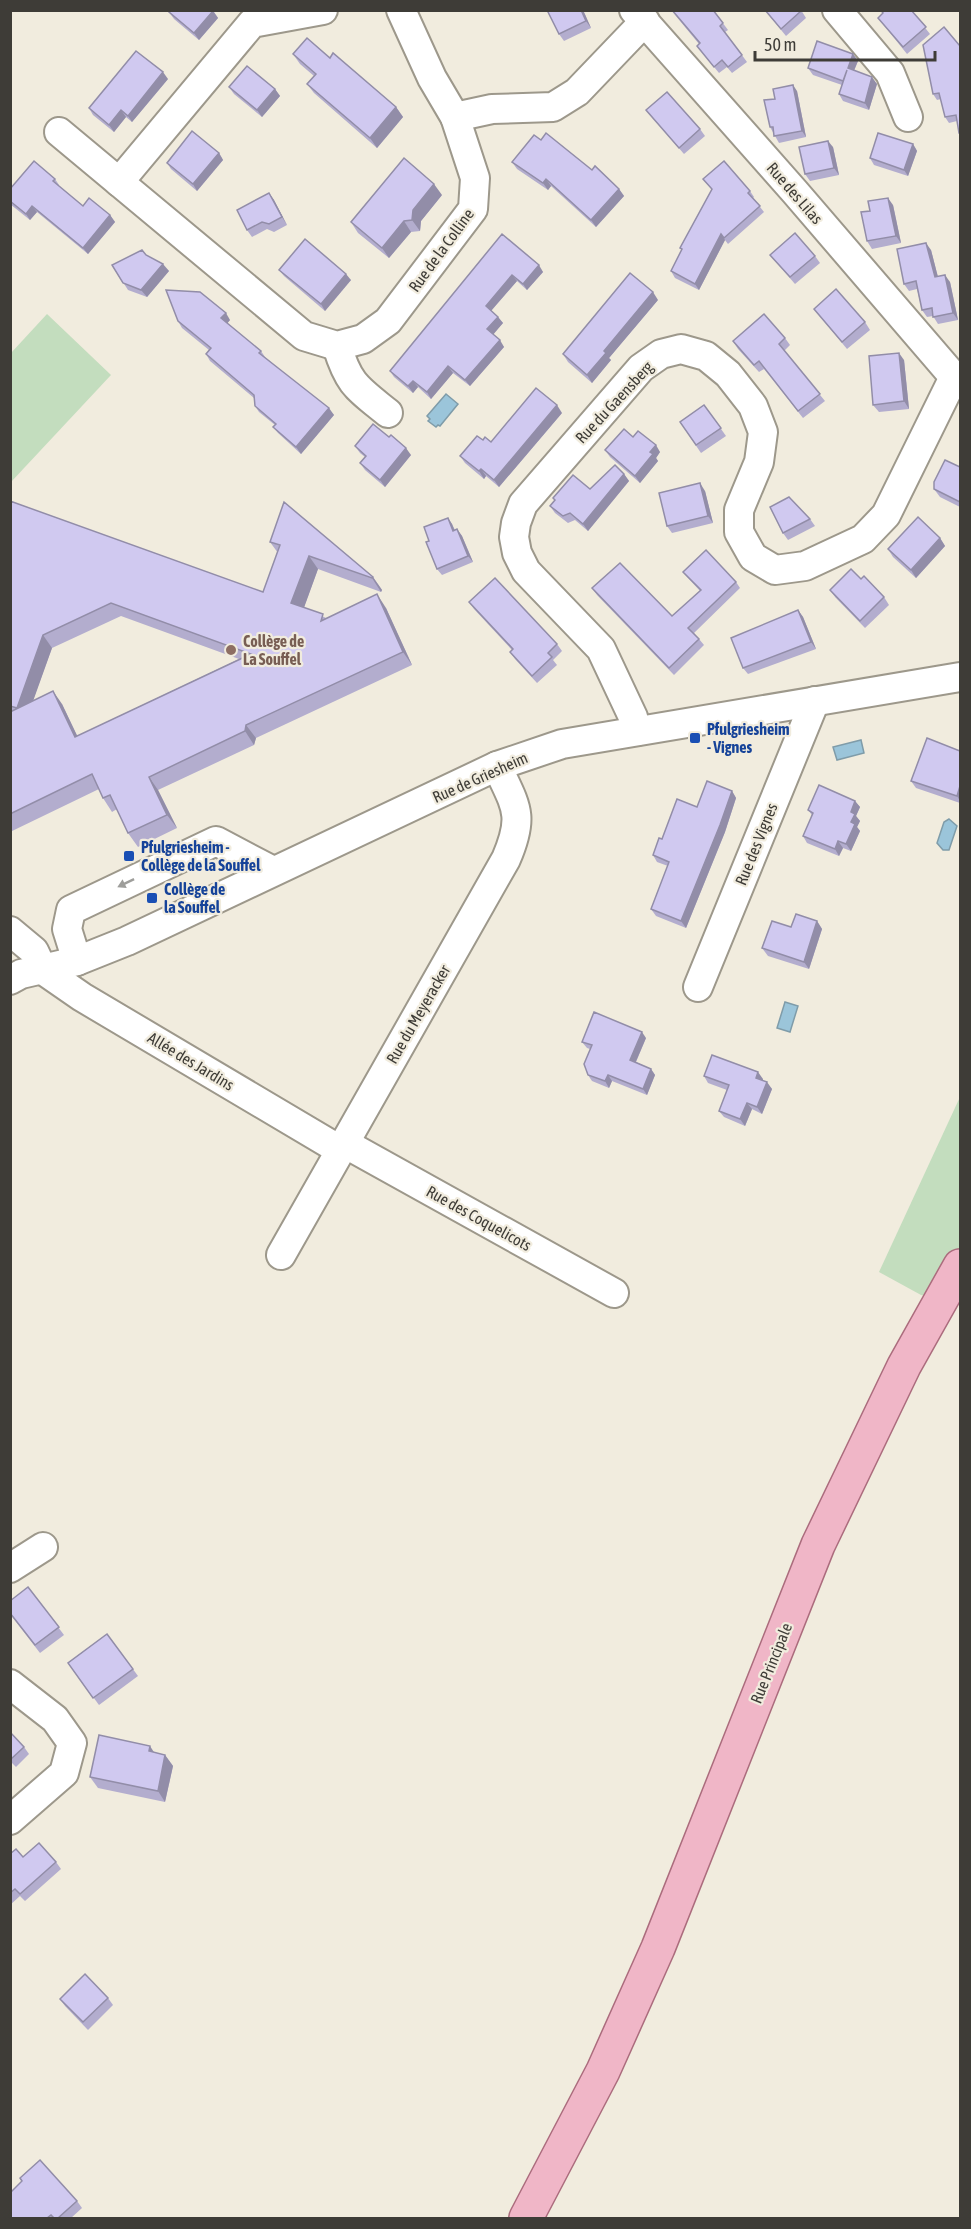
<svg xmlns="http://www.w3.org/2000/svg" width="971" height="2229" viewBox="0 0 971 2229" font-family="'Asap Condensed',sans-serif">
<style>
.green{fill:#c3ddbe}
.water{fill:#9bc5da;stroke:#7f9ca9;stroke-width:1.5}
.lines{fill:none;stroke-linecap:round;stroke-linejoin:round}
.minor-casing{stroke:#9d988b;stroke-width:32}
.major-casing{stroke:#ab6c7d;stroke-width:36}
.minor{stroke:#fff;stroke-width:28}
.major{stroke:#f0b6c7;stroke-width:33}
.wall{fill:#b3adce;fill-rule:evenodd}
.shaded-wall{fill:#928da8}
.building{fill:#d0c9f0;stroke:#928da8;stroke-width:1.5}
.oneway{fill:#9e9e9b}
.education-dot{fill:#8d6e63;stroke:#f1ecde;stroke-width:2}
.transit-dot{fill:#1a4fb4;stroke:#f1ecde;stroke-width:2}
.labels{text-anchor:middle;stroke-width:4.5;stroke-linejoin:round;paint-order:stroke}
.street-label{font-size:16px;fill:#3e3c37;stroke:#f1ecde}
.education-label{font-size:16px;font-weight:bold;fill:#785e54;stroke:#f1ecde;text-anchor:start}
.transit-label{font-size:16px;font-weight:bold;fill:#164399;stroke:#f1ecde;text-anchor:start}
</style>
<rect width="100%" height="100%" fill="#f1ecde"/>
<g class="green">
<polygon points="47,314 111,375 11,482 11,353"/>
<polygon points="960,1097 960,1304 921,1295 879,1272"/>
</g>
<g class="water">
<polygon points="446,394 458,404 440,426 438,425 436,427 428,421 430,419 427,416"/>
<polygon points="861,740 864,753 837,760 833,747"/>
<polygon points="949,819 957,826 949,850 943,850 937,843 944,822"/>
<polygon points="785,1002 798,1006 790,1032 777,1028"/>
</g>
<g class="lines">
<g class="minor-casing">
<g id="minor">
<polyline points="323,10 252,23 119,182 304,336 337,346 363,339 388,321 473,209 475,178 455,117 432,78 401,10"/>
<polyline points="634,10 795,192 954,377"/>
<polyline points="837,10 890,73 908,117"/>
<polyline points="455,117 492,109 553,107 577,92 645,21"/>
<polyline points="59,132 119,182"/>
<path d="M337,346c12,39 20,42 51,67"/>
<polyline points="637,731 633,717 601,649 526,571 517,553 514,537 516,523 523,504 641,368 661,354 681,349 706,356 728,374 753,406 763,432 759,462 739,510 739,532 753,557 775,570 805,566 863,539 886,515 954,377"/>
<polyline points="10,931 34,951 43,970 82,997 340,1150"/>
<polyline points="77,961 67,929 71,910 216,841 273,871"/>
<polyline points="10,980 21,974 77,961 127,941 497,766 562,744 960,677"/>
<polyline points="698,987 815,701"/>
<polyline points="344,1143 614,1293"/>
<path d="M281,1255l225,-396c19,-44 10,-52 -9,-93"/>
<polyline points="10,1568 43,1547"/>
<polyline points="10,1684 55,1719 72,1743 64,1773 10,1820"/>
</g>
</g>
<g class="major-casing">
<polyline id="major" points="526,2218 603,2071 658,1948 818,1545 904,1366 960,1266"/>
</g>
<use href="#minor" class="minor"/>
<use href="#major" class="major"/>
</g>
<g class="wall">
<polygon points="170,10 216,10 214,12 218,18 199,40 174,19 169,12"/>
<polygon points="583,10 591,28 564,41 559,34"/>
<polygon points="671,10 713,10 728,30 725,32 747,62 732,73 727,67 719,73 697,46 699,44"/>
<polygon points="765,10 801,10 806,18 786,36"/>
<polygon points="880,10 911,10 930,34 907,54 878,18 883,14"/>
<polygon points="960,46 960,135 957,121 949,123 945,117 941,99 937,100 933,94"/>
<polygon points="293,54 330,58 396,107 403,117 377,148 314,93 307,84 314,76 300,64"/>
<polygon points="853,54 858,61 854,71 877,84 869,110 843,101 839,94 842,85 813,75 808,68"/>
<polygon points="168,79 132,122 126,117 114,132 93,115 89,108"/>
<polygon points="229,87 275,89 280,96 262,117 234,94"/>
<polygon points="797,91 806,137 779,143 770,127 775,99"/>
<polygon points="646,110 700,129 705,136 684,154"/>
<polygon points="541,140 592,170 619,189 624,196 596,227 551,186 548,190 517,169 512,162"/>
<polygon points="913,144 917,151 908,176 874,165 870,158"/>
<polygon points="833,147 839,175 810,181 805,174"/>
<polygon points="219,153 223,160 197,191 171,169 167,163"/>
<polygon points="55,179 59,185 59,186 83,206 110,215 115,222 88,254 37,212 30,220 10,204 10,189"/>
<polygon points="703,179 750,191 754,197 753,198 764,212 728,244 725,240 699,290 675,278 671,271 682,250 680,248 712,190"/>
<polygon points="269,193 274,200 287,225 274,232 267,229 252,237 247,230"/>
<polygon points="442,195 421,221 420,231 411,232 389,258 358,233 351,222"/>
<polygon points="893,205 901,243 872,249 867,241"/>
<polygon points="502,234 543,272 527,290 517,281 491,311 498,317 503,323 493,334 504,347 470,386 453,373 431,399 418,387 413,393 394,377 390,371"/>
<polygon points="931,250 938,277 950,282 958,320 938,324 933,316 927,317 922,310 917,289 909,291 904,284"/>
<polygon points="146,255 169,271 147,297 128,290 112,265"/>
<polygon points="770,255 815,256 820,263 795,284"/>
<polygon points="279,270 351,280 325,311 284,276"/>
<polygon points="658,300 609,358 611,360 592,383 568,362 563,354"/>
<polygon points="814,309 865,322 870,330 847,349"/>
<polygon points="230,320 227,323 261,351 265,357 334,415 301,454 278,433 273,427 275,425 259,412 255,406 254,398 210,361 206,354 209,350 182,328 178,321"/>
<polygon points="785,338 790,345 784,351 825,401 803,418 764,369 759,372 738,349 733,341"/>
<polygon points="904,360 909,409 879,412 873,405"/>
<polygon points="704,405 726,436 701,453 680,422"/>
<polygon points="562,413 499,487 486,476 484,479 465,463 460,456 483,440 491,442"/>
<polygon points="633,437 660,452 656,458 658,461 640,483 610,457 605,450"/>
<polygon points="355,446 411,455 385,487 365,470 360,463 365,457 360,453"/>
<polygon points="960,467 960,507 940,497 934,489"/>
<polygon points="624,474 629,481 588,531 575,520 568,523 555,513 550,506"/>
<polygon points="705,491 713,523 672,533 667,526"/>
<path d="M10,501l253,91 15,-39 -8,-11 103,35 9,13 -1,2 -63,-23 -14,38 22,11 60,-10 26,57 -156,73 -2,7 -96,45 19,38 -39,19 -10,-14 -11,-24 -5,3 -9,-14 -4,-9 -89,43zM121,616l118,43 -162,77 -15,-32 -29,-4 19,-52z"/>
<polygon points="448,518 452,524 455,530 457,529 462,536 473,562 442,575 437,569 429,541"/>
<polygon points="810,519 815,526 788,540 783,533"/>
<polygon points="940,538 945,546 916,578 893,557 888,549"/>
<polygon points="683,572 736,582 740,588 694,633 704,645 674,675 597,595 592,588 672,616 700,591 688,578"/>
<polygon points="861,579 884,597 889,605 865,628 835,597 830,590"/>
<polygon points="469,602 557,644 562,651 553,660 557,665 537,683 515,659 510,652 512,650 474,609"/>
<polygon points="798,610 803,617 816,649 748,674 743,668"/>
<polygon points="960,751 960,803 916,788 911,781"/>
<polygon points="732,791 736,798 725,832 686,928 656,916 651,909 668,866 657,862 653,855 662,839 697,807"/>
<polygon points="855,801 860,807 856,816 860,821 857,827 860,831 851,851 843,848 839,856 807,843 803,836 812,815 808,810"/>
<polygon points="817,921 822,929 809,969 768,956 762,948 791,927"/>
<polygon points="646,1038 636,1062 651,1069 655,1075 647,1095 612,1081 609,1088 592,1081 588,1075 590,1049 587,1048 582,1042"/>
<polygon points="704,1076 763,1079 763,1080 772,1089 762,1114 752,1109 745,1126 724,1117 719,1111 727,1090 708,1083"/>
<polygon points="28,1587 64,1635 40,1653 10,1614"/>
<polygon points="107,1634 138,1676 99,1705 68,1663"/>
<polygon points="10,1732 24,1747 29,1754 16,1767 10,1761"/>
<polygon points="155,1753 165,1755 173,1766 165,1802 98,1788 90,1777"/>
<polygon points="10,1854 56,1862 61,1869 25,1901 20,1896 10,1905"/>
<polygon points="108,1998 113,2005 88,2030 65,2006 60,1999"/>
<polygon points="20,2178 77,2201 82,2208 71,2218 10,2218 22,2182"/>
</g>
<g class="shaded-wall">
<polygon points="581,10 583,10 591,28 586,21"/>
<polygon points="213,11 218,18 199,40 194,33"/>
<polygon points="853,54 858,61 852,75 848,68"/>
<polygon points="163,72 168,79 132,122 128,116"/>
<polygon points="872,77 877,84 869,110 865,103"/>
<polygon points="793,85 797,91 806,137 802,131"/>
<polygon points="275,89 280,96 262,117 257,110"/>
<polygon points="396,107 403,117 377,148 370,138"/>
<polygon points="121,110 126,117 114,132 109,125"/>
<polygon points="828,141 833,147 839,175 834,168"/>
<polygon points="913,144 917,151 908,176 904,170"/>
<polygon points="219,153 223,160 197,191 193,184"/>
<polygon points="546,179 551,186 548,190 543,183"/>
<polygon points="434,184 442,195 421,221 420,231 412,220 413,210"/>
<polygon points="619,189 624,196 596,227 591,220"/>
<polygon points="269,193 274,200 287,225 282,217"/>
<polygon points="888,198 893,205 901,243 896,236"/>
<polygon points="32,206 37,212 30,220 26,214"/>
<polygon points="110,215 115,222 88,254 83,248"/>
<polygon points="404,221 411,232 389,258 382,248"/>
<polygon points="721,234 725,240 699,290 695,284"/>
<polygon points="926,243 931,250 940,285 935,277"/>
<polygon points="163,264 169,271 147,297 141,290"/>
<polygon points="539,265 543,272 527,290 523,284"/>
<polygon points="346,274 351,280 325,311 321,304"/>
<polygon points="512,275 517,281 490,312 486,306"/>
<polygon points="945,275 950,282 958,320 953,313"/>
<polygon points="653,292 658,300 609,358 611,360 592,383 587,375 604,351"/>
<polygon points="226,313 230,320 226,325 221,318"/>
<polygon points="498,317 503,323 492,336 487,329"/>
<polygon points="500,340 504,347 470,386 465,380"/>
<polygon points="899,353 904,360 909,409 904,401"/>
<polygon points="448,366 453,373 431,399 427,392"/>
<polygon points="413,381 418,387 413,393 408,386"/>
<polygon points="557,405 562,413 499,487 494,480"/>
<polygon points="329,408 334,415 301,454 296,447"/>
<polygon points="656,445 660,452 656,458 658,461 640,483 635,476 650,452"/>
<polygon points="406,448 411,455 385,487 380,480"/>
<polygon points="481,469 486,476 484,479 479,471"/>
<polygon points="624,474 629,481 588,531 583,524"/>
<polygon points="700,483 705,491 713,523 708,516"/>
<polygon points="448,518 452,524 457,537 453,531"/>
<polygon points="457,529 462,536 473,562 468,556"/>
<polygon points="940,538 945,546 916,578 911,570"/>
<polygon points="309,556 318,569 301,616 291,603"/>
<polygon points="373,577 382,590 381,592 372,578"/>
<polygon points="377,594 386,608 412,665 403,652"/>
<polygon points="798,610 803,617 816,649 811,642"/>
<polygon points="43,635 52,648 26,721 17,708"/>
<polygon points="53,691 62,704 84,750 75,737"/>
<polygon points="246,725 256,738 254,745 245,731"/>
<polygon points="149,777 158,790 177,828 167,815"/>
<polygon points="960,786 960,801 957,796"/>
<polygon points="732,791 736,798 725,832 686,928 681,921"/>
<polygon points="855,801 860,807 856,816 860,821 857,827 860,831 851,851 846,844 851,812"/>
<polygon points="838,841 843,848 839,856 835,849"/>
<polygon points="817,921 822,929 809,969 804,962"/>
<polygon points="642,1032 646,1038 634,1066 630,1060"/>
<polygon points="651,1069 655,1075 647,1095 643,1089"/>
<polygon points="758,1072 763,1079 761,1085 756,1078"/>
<polygon points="608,1075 612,1081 609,1088 605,1081"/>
<polygon points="767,1082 772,1089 762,1114 757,1107"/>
<polygon points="747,1103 752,1109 745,1126 740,1119"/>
<polygon points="150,1746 157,1757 149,1751"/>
<polygon points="165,1755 173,1766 165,1802 158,1791"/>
</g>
<g class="building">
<polygon points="170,10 213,10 213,11 194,33 169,12"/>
<polygon points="547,10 581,10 586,21 559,34"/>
<polygon points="672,10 713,10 723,23 720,26 742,55 728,67 722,60 714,67 697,46 700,43"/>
<polygon points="765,10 801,10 801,11 781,29"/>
<polygon points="881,10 911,10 926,27 903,47 878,18 883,13"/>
<polygon points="944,27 960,46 960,133 959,133 956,115 945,117 939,93 933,94 923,45"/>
<polygon points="307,38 330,58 333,53 396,107 370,138 307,84 316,74 293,54"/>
<polygon points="817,41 853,54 848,68 872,77 865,103 839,94 847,70 843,81 808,68"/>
<polygon points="136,51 163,72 128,116 121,110 109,125 89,108"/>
<polygon points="247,66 275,89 257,110 229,87"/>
<polygon points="793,85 802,131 774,136 773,127 770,127 764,100 775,99 773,89"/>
<polygon points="667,92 700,129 679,148 646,110"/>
<polygon points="192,131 219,153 193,184 167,163"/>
<polygon points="546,133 592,170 595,166 619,189 591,220 546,179 543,183 512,162 534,135 541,140"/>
<polygon points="878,133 913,144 904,170 870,158"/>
<polygon points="828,141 834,168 805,174 799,147"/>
<polygon points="404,158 434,184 413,210 412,220 404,221 382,248 351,222"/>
<polygon points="34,161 55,179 53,181 83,206 89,198 110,215 83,248 32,206 26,214 10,201 10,189"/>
<polygon points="724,161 750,191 748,193 760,206 724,238 721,234 695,284 671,271 682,249 680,248 712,189 703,179"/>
<polygon points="269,193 282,217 269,224 262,222 247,230 237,210"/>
<polygon points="888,198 896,236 867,241 861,212 870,211 868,201"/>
<polygon points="795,233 815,256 790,277 770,255"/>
<polygon points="502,234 539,265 523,284 512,275 486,306 498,317 487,329 500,340 465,380 448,366 427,392 413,381 408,386 390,371"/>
<polygon points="305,239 346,274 321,304 279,270"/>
<polygon points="926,243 935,277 945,275 953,313 933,317 932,308 922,310 916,281 904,284 897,249"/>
<polygon points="142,250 146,255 163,264 141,290 123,283 112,265"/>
<polygon points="630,273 653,292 604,351 606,353 587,375 563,354"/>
<polygon points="836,289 865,322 842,342 814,309"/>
<polygon points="166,290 200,292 226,313 221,318 261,351 259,353 329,408 296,447 273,427 276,424 255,406 254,395 206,354 211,348 178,321"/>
<polygon points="764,314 785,338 779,344 820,394 798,411 759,361 754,365 733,341"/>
<polygon points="899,353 904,401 873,405 869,356"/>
<polygon points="536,388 557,405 494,480 481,469 479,471 460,456 477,436 483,440 485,437 491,442"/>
<polygon points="704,405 721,428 696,445 680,422"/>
<polygon points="373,424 389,437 391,435 406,448 380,480 360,463 366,456 355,446"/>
<polygon points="624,429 633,437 638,431 656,445 650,452 653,454 635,476 605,450"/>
<polygon points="945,460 960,467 960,502 934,489 934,482"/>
<polygon points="615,465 624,474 583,524 570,513 563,516 550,506 555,500 553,498 573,475 590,489"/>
<polygon points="700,483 708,516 667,526 659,493"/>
<polygon points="789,497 810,519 783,533 770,507"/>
<polygon points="10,501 263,592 280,545 270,542 284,502 373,577 372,578 309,556 291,603 323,614 321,621 377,594 403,652 246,725 245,731 149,777 167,815 128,833 110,795 103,798 92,774 10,814 10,712 53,691 75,737 251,654 111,603 43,635 17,708 10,706"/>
<polygon points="918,517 940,538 911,570 888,549"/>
<polygon points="448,518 453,531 457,529 468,556 437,569 426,542 429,541 424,527"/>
<polygon points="706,550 736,582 688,628 699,639 669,668 592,588 620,563 672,616 701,590 683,572"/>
<polygon points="851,569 861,579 864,576 884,597 860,621 830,590"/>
<polygon points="495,578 557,644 548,653 552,657 532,676 510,652 513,649 469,602"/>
<polygon points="798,610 811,642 743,668 731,638"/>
<polygon points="927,738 960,751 960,786 957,796 911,781"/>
<polygon points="707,781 732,791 720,825 681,921 651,909 669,862 653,855 659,838 662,839 677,799 697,807"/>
<polygon points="819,785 855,801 851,812 855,814 851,822 855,824 846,844 838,841 835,849 803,836 813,813 808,810"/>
<polygon points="796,914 817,921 804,962 762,948 772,921 791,927"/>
<polygon points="594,1012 642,1032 630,1060 651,1069 643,1089 608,1075 605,1081 588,1075 584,1064 592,1045 582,1042"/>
<polygon points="712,1055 758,1072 756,1078 767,1082 757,1107 747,1103 740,1119 719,1111 729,1085 704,1076"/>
<polygon points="28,1587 59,1627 35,1645 10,1613 10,1601"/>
<polygon points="107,1634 133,1669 93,1698 68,1663"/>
<polygon points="10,1732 24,1747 11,1759 10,1759"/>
<polygon points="99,1735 150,1746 149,1751 165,1755 158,1791 90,1777"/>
<polygon points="39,1843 56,1862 20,1894 15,1889 10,1893 10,1854 16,1849 23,1857"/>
<polygon points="85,1974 108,1998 83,2022 60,1999"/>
<polygon points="40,2160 77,2201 58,2218 54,2218 51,2215 47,2218 10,2218 10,2193 22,2181 20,2178"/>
</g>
<defs><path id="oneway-solid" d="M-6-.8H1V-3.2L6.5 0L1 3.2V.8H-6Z" transform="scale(1.5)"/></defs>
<use class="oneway" href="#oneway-solid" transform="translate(126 883) rotate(154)"/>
<circle class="education-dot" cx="231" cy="650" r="6"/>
<g class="transit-dot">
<rect x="689" y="732" width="12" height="12" rx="3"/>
<rect x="123" y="850" width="12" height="12" rx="3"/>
<rect x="146" y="892" width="12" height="12" rx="3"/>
</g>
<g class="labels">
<g class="street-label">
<text transform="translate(795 193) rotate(49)" y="6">Rue des Lilas</text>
<text transform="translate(441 250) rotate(-54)" y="6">Rue de la Colline</text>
<text transform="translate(614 402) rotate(-47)" y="6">Rue du Gaensberg</text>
<text transform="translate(480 777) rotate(-24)" y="6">Rue de Griesheim</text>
<text transform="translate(756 844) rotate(-68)" y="6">Rue des Vignes</text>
<text transform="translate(418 1014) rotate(-60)" y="6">Rue du Meyeracker</text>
<text transform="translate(191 1061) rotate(31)" y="6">Allée des Jardins</text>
<text transform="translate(479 1218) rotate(29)" y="6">Rue des Coquelicots</text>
<text transform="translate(771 1663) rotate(-68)" y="6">Rue Principale</text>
</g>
<g class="education-label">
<text x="243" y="647">Collège de<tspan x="243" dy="18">La Souffel</tspan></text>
</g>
<g class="transit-label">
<text x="707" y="735">Pfulgriesheim<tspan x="707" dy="18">- Vignes</tspan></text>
<text x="141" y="853">Pfulgriesheim -<tspan x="141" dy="18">Collège de la Souffel</tspan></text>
<text x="164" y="895">Collège de<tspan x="164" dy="18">la Souffel</tspan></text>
</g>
</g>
<rect width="971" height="2229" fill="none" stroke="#3e3c37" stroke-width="24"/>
<path d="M755 51v9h180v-9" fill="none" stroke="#3e3c37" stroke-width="3"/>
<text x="764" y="51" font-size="18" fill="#3e3c37" stroke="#f1ecde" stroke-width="4.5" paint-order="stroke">50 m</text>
</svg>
